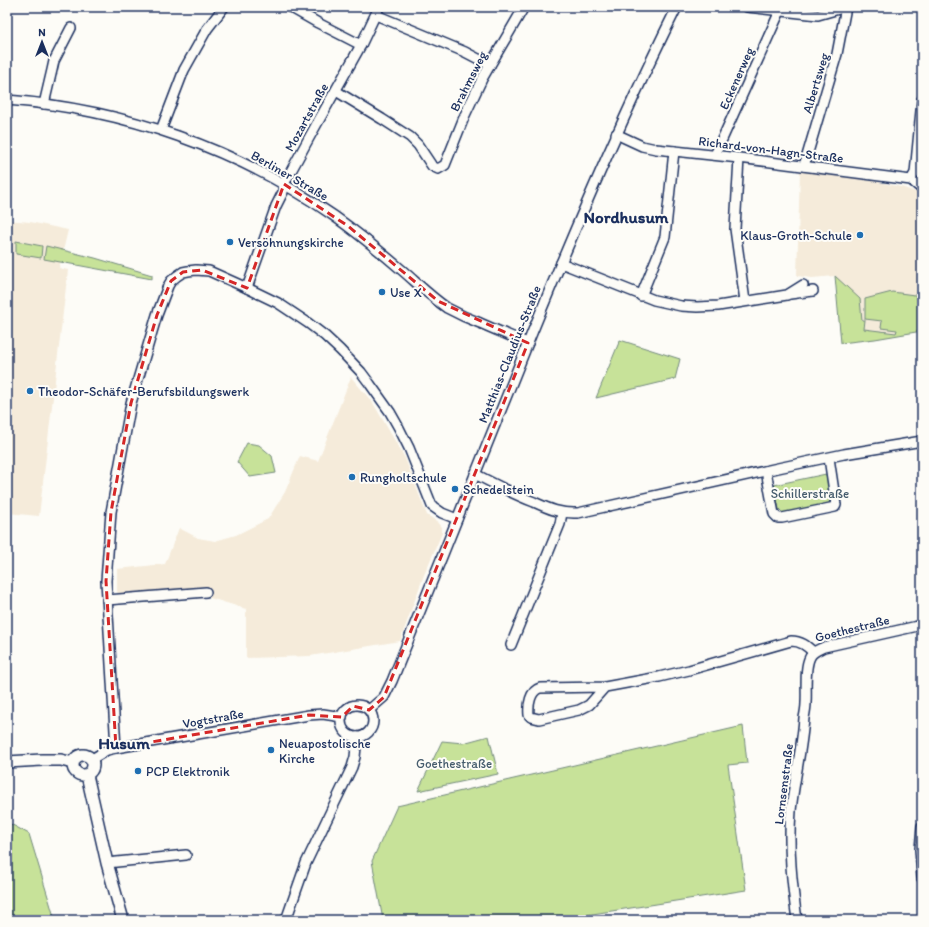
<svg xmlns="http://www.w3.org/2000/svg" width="929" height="927" viewBox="0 0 929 927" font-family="Itim,sans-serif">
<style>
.built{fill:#f5ebda}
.green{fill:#c7e299;stroke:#71887c}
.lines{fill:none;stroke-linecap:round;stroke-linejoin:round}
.minor-casing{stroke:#1b2f5e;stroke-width:12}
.major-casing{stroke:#1b2f5e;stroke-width:14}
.minor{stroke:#fdfcf7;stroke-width:9}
.major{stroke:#fdfcf7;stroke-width:11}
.marked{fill:none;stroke:#d62828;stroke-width:3;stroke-dasharray:8 5;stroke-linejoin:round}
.poi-dot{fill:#1f6fb2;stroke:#fdfcf7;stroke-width:1.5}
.labels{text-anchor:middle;stroke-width:4;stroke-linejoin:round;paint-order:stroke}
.street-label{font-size:13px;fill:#1b2f5e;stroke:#fdfcf7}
.poi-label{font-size:13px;fill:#1b2f5e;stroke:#fdfcf7;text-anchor:start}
.park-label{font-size:13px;fill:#465c6d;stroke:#fdfcf7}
.district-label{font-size:17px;font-weight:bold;fill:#1b2f5e;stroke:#fdfcf7}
</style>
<rect width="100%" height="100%" fill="#fdfcf7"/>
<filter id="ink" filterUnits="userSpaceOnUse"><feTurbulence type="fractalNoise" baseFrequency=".025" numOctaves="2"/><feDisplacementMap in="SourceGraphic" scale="8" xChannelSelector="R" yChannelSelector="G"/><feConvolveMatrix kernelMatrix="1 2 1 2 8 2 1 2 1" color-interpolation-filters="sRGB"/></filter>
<g filter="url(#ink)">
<g class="built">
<polygon points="800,171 874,181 901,187 922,194 922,331 875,339 841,343 835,276 812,278 797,276"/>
<polygon points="7,220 30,222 68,230 59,268 68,270 39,516 7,513"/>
<polygon points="351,377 373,403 405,458 427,515 438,522 442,527 442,533 424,575 400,641 310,656 246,658 246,609 207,597 207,587 120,595 117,592 117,569 165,564 179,528 198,538 215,541 236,535 268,519 285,492 300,456 318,461"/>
</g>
<g class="green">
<polygon points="16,241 42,246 41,258 16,254"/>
<polygon points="46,246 95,258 152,275 152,279 44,259"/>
<polygon points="835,276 860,299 862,320 865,320 864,329 896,333 897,330 881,328 882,321 865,319 865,299 892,292 922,296 922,331 875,339 841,343"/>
<polygon points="620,340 680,359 675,379 596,398"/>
<polygon points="247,443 259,445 272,456 276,473 250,477 237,462"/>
<polygon points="826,474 831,499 827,506 784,514 779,509 774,485"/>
<polygon points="743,726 747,763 728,765 746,890 554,920 383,920 372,861 397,806"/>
<polygon points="489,736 498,774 418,791 442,741 463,743"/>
<polygon points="7,822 29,834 55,920 7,920"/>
</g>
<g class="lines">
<g class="minor-casing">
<g id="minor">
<polyline points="290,7 318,23 361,45"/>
<polyline points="747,7 818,15 846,7 837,54 804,166"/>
<polyline points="376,15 465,52 490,65"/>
<polyline points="336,91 382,119 410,137 418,145 432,166 438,169 445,165 465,115 482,79 524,7"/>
<path d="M7,100c117,9 231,49 327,116 24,17 47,36 69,55 15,13 28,26 44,37 11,6 22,11 33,15 16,7 32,14 48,20"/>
<polyline points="44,104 52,70 54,61 71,28"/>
<polyline points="161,130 184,70 207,29 224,7"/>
<polyline points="616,134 642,146 656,149 739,158 911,180 922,189"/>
<polyline points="715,155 780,11"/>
<polyline points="739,158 735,229 745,301"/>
<polyline points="911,180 915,173 922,100"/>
<polyline points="561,263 654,300 681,306 697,307 718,306 787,295 803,285"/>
<polyline points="247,288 276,206 283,192 284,184 309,138 361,45 379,7"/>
<polyline points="790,294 813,291"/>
<polyline points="641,296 665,237 674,151"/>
<polyline points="766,471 774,514 778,518 782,518 835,507 836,505 829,458"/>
<path d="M475,474c19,10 38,20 59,28 15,7 27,12 44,11l200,-45 66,-14 78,-13"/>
<polyline points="107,600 206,592"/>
<polyline points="511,645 560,524 562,513"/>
<path d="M605,687l-16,18 -10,5 -40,9 -8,-2 -2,-2c-1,-10 1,-24 11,-27l65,-1 54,-10 30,-7 102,-29c10,0 16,5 22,11"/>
<circle cx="357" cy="721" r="16"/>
<path d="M369,710l15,-13 8,-16c47,-116 93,-232 140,-348 45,-110 92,-220 145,-326"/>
<polyline points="116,748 106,581 111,512 131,403 157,315 168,286 171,281 177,276 183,272 188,271 196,270 209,271 247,288 278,303 308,323 325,336 340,350 361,372 370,384 390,412 399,428 409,448 432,506 442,513 457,519"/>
<polyline points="92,759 107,750 116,748 309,715 323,714 342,717"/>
<polyline points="922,826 920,849 922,878"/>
<polyline points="107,863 186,855"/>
<polyline points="286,920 306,863 352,767 355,757 357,737"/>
<path d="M797,920c-5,-36 -9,-72 -6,-109 3,-31 11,-62 13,-93 1,-5 2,-10 2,-15 1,-13 -2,-35 4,-46 3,-6 8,-7 14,-10l98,-22"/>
</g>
</g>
<g class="major-casing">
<g id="major">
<circle cx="83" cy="765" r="10"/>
<polyline points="7,762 42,760 61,760 73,763"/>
<polyline points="87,775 107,863 123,920"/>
</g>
</g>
<use href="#minor" class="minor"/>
<use href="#major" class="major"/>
</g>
</g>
<path class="marked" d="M284,184l64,42 90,75 90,42 -144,354 -15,13 -16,-4 -11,11 -33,-2 -193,33 -10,-167 5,-69 20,-109 26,-88 14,-34 12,-9 19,-2 45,18z"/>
<g class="poi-dot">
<circle cx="860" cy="235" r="4"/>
<circle cx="230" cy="242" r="4"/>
<circle cx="382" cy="292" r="4"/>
<circle cx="30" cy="391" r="4"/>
<circle cx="352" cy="477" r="4"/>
<circle cx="455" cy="489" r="4"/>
<circle cx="271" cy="750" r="4"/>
<circle cx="138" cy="771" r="4"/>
</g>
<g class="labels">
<g class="street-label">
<text transform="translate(736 78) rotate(-66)" y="5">Eckenerweg</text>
<text transform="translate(468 81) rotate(-63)" y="5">Brahmsweg</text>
<text transform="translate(815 83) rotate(-73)" y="5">Albertsweg</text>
<text transform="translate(306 117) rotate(-61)" y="5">Mozartstraße</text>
<text transform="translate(771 149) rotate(7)" y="5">Richard-von-Hagn-Straße</text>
<text transform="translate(290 175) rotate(30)" y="5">Berliner Straße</text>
<text transform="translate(509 354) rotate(-68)" y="5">Matthias-Claudius-Straße</text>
<text transform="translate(852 628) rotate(-14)" y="5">Goethestraße</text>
<text transform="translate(213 718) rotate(-10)" y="5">Vogtstraße</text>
<text transform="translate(783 784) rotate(-83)" y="5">Lornsenstraße</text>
</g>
<g class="poi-label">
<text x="852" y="240" text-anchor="end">Klaus-Groth-Schule</text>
<text x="238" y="247">Versöhnungskirche</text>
<text x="390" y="297">Use X</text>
<text x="38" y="396">Theodor-Schäfer-Berufsbildungswerk</text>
<text x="360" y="482">Rungholtschule</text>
<text x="463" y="494">Schedelstein</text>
<text x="279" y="748">Neuapostolische<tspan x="279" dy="15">Kirche</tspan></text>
<text x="146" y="776">PCP Elektronik</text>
</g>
<g class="park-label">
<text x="810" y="498">Schillerstraße</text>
<text x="454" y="768">Goethestraße</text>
</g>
<g class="district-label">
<text x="626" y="223">Nordhusum</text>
<text x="124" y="749">Husum</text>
</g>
</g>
<rect width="929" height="927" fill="none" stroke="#fdfcf7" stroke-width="24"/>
<rect x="12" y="12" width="905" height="903" fill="none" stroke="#1b2f5e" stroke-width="1.5" filter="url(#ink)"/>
<g transform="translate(42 42)" stroke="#fdfcf7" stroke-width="3" paint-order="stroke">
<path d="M0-3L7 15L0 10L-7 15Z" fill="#1b2f5e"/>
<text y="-6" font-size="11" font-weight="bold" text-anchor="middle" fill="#1b2f5e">N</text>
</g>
</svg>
